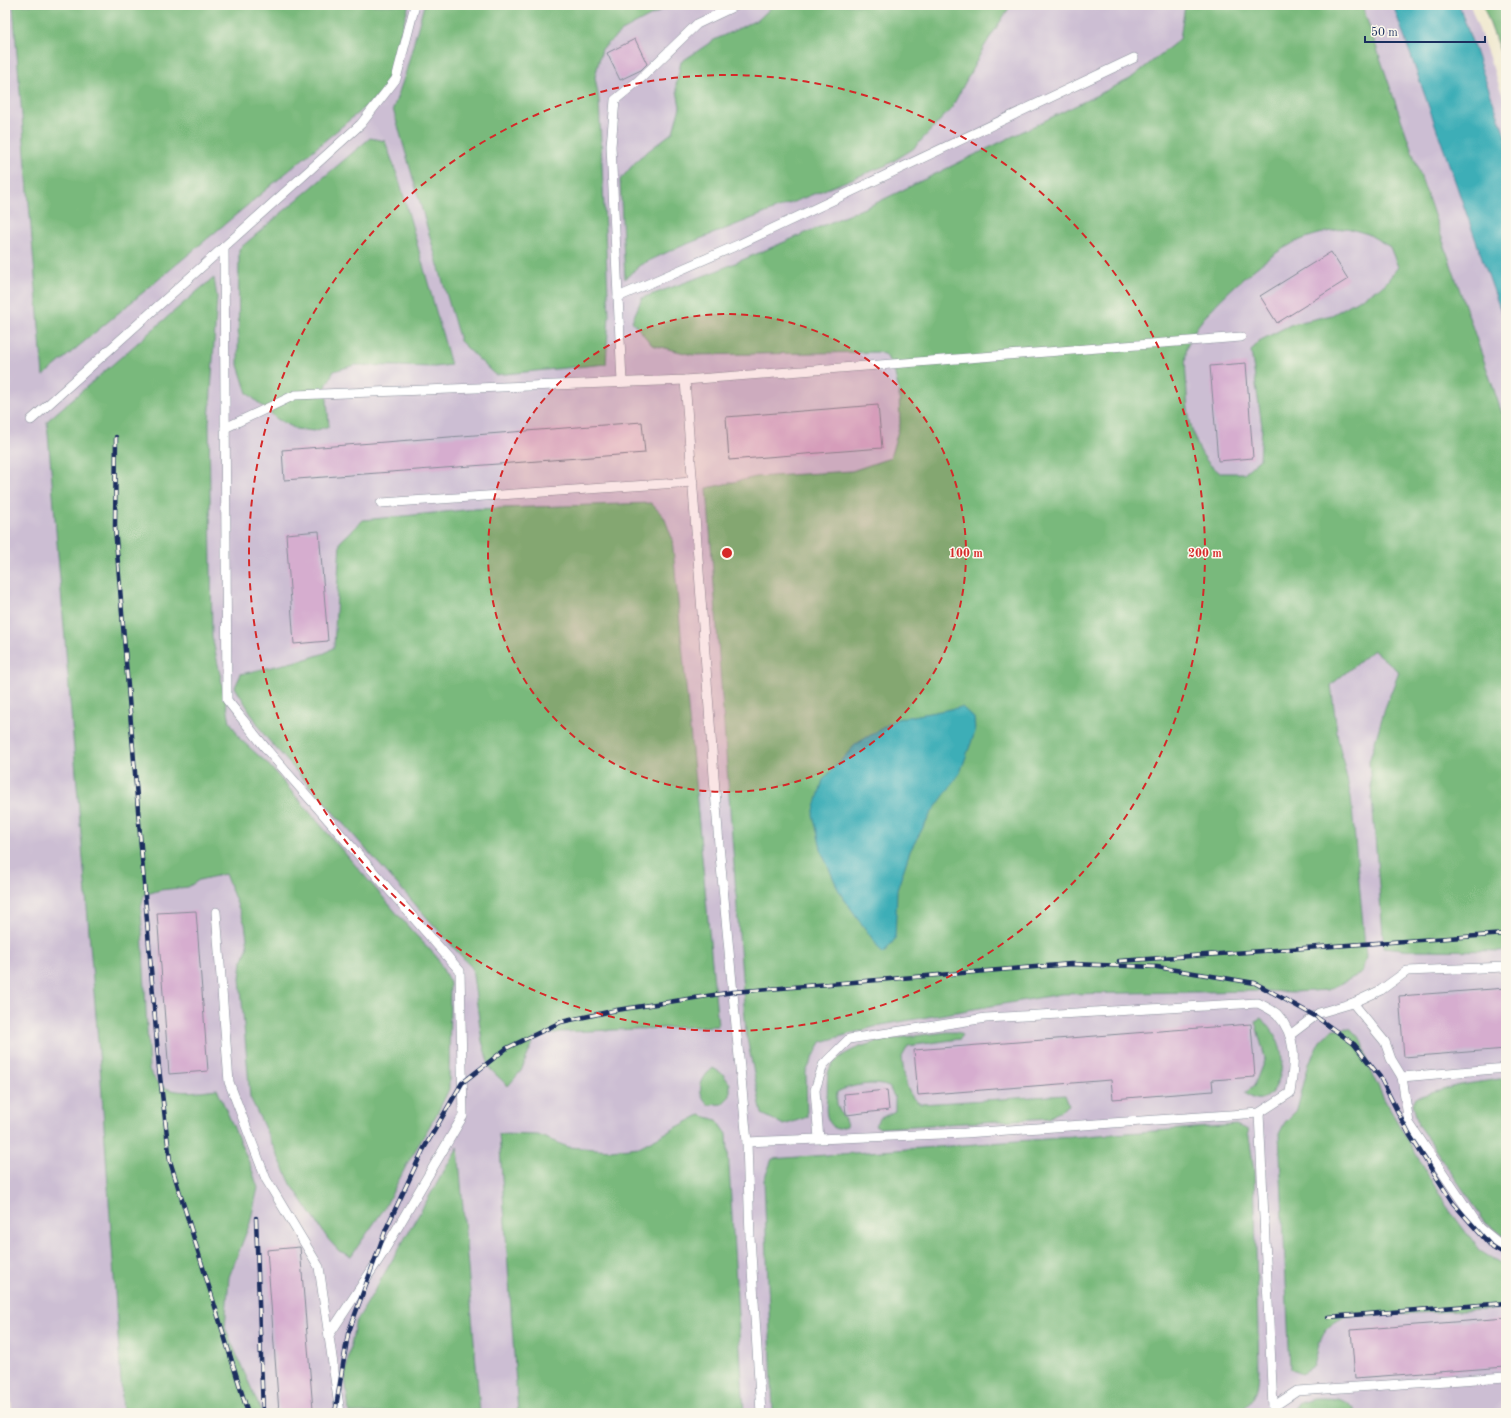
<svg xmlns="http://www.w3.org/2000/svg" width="1511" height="1418" viewBox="0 0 1511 1418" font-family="'Old Standard TT',serif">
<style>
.industrial{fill:#ccbed3}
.forest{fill:#79b97b;stroke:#4a746c;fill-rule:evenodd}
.water{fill:#3daeb7;stroke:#2c6e8a}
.building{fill:#d6adcf}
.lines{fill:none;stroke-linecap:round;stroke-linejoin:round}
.lane-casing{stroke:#868c98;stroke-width:10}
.lane{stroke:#fff;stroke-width:9}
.rail-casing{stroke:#1b2f5e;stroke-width:4.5}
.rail{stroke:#fbf7ec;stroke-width:3;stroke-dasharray:9;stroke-linecap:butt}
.ring{fill:none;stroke:#d62828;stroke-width:2;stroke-dasharray:7 5}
.centre{fill:#d62828;stroke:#fbf7ec;stroke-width:2}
.ring-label{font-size:12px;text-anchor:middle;font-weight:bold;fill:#d62828;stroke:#fbf7ec;stroke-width:3;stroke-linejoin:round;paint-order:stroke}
</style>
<rect width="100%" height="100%" fill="#fbf7ec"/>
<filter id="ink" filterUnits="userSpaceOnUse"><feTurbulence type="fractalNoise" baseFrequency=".025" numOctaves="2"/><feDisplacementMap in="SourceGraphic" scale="8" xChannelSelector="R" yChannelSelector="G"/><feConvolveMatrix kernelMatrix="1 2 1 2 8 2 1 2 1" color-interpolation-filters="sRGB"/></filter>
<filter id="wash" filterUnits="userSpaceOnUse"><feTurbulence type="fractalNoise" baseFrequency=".012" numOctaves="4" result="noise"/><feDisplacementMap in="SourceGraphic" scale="16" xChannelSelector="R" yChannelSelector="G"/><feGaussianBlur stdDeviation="0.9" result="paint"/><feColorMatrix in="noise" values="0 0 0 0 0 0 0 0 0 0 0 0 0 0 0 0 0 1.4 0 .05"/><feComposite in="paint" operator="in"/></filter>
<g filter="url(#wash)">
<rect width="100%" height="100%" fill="#f1ead2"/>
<polygon class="industrial" points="5,5 1470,5 1506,104 1506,1413 12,1413 5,1324"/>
<g class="forest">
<polygon points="13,5 409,5 383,92 43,376"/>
<polygon points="424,5 671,5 622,31 602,49 595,77 599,100 609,315 606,364 495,375 460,341 393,109 405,75"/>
<polygon points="774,5 1011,5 984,47 951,109 913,149 887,165 672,250 640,265 625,279 620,180 639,158 673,132 680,107 676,85 681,62 714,40 759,19"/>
<path d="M1185,5h177l144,420v526l-94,-1 -28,-3 -15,-185 16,-54 14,-36 -26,-22 -42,35 7,54 13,58 15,159 -4,17 -34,17 -34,2 -32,-1 -201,3 -180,31 -60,17 -15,30 1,45 -23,8 -22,-11 -16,-81 -39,-545 49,-11 96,-6 38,-13 10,-34 -1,-33 -5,-21 -8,-15 -8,-3 -185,3 -41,-10 -20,-24 10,-23 72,-26 162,-69 254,-124 50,-40zM1347,228l21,6 22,13 8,20 -14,18 -52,30 -40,9 -33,17 -8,10 11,75 -2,33 -16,14h-24c-4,-4 -10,-7 -13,-12 -13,-15 -20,-46 -20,-66 0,-15 -4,-36 1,-51 9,-29 71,-82 98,-97 19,-11 40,-15 61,-19z"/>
<polygon points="1483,5 1506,5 1506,68"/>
<polygon points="370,138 385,141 400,183 451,365 435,367 355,365 334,371 326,386 329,426 314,431 296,429 277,419 247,393 238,365 239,249"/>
<path d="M214,278l3,19 -8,126 3,213 18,85 10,18 27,24 145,168 24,25 14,27 -1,106 -11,23 -32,54 -22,43 -33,47 -12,-5 -11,-12 -37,-55 -41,-87 -10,-119 2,-17 6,-14 -3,-23 -20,-50 -26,6 -11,7 -28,3 -16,5 -3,13 8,162c3,4 6,10 9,13 14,13 42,8 59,6l34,78 7,21 -8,35 -21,54 -4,51 37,85h-139l-23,-348 -53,-644 154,-133z"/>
<polygon points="651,503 664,517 672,538 718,1026 560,1032 535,1038 521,1071 508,1086 490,1069 482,1041 472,968 265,736 235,687 241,674 306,659 325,653 334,647 340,542 363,520 475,509"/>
<path d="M1261,1018c12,10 21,27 21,43 0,20 -14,52 -37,32l9,-7 11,-28 -10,-37z"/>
<path d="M1350,1028l13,14 4,20 17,37 61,105 34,46 27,18v41l-159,7c-28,12 -26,22 -33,50l-12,7 -12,-5 -11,-234 6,-12 12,-12 12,-47 11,-22 13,-12z"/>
<path d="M947,1032h10l6,3 -3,4 -52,7 -6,11c2,15 3,40 19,47l144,-9 4,10 -20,13 -169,10 -5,-3 4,-6 16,-8v-13l-6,-11c-14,-6 -38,-2 -52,5 -2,20 6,19 10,34l-11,3c-12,-9 -10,-20 -9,-33 1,-8 -1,-21 3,-28 19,-30 84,-31 117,-36z"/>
<path d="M713,1068l10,6 7,10v12l-8,8 -13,1c-14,-12 -9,-27 4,-37z"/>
<polygon points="1506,1078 1506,1238 1485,1221 1418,1125 1413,1103 1417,1097 1460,1085"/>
<polygon points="700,1115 717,1120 727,1134 744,1413 518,1413 499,1134 538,1135 568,1147 611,1150 639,1147"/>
<path d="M1236,1125l12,5 6,40 5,201c-1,20 -4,32 -23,42h-463l-9,-233 8,-21z"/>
<polygon points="458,1147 480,1413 349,1413 345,1375 355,1324"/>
<path d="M1313,1398c17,0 35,-1 44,15h-65l8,-11z"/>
</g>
<g class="water">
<polygon points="1393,5 1459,5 1506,138 1506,326"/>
<polygon points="962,707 974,718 975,732 960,773 930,815 910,851 897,890 895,939 883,954 840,893 822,853 813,814 823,780 856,744 897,719"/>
</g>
<g id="blocks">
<g class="building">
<polygon points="635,39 647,64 641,70 620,80 607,53"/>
<polygon points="1331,252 1348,279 1277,323 1260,296"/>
<polygon points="1246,363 1253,458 1218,461 1210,366"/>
<polygon points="878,405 882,448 729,460 726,417"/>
<polygon points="642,422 645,453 284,480 282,450"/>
<polygon points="319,531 328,641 294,644 286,534"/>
<polygon points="196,911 208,1071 169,1074 157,913"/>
<polygon points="1506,988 1506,1049 1404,1057 1399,996"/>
<polygon points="1251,1024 1255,1077 1212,1080 1213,1091 1113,1099 1111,1080 918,1095 914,1050"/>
<polygon points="887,1090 889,1110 846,1115 844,1094"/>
<polygon points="300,1247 313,1410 279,1412 267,1250"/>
<polygon points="1506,1318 1506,1367 1355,1378 1351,1330"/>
</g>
</g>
</g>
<g filter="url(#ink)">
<use href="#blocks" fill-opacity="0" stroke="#868c98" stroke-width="1"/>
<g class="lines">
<g class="lane-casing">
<g id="lane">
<polyline points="224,247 227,700 268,751 460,971 463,1116 381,1256 329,1335"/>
<polyline points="618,297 740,244 1134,58"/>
<polyline points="685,380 719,845 747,1142 750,1237 761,1413"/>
<polyline points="622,382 611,146 615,100 638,81 697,24 737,5"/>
<polyline points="31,420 361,124 396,79 415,5"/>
<polyline points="225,428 295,395 685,380 1241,337"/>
<polyline points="381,503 693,482"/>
<polyline points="216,912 229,1082 266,1179 319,1267 340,1413"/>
<polyline points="1353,1003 1385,1042 1391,1059 1402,1077 1506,1068"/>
<polyline points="1290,1035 1319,1013 1353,1003 1381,990 1407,971 1506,967"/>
<polyline points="1402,1077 1409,1123 1480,1228 1506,1249"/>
<polyline points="1259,1113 1273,1407"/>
<path d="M747,1142l218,-9 294,-20 31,-20c4,-29 9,-54 -13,-79 -5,-4 -13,-8 -19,-11l-272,15 -137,21 -26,26 -8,25 4,49"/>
<polyline points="1273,1413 1273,1407 1297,1391 1506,1377"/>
</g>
</g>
<use href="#lane" class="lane"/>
<g class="rail-casing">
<g id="rail">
<polyline points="116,437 115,527 159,1068 170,1161 248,1413"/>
<polyline points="1119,961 1506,934"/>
<polyline points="256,1218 263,1413"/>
<polyline points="1328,1317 1506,1303"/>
<polyline points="335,1413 348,1334 386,1229 423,1150 462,1083 507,1048 561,1022 617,1010 733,992 1071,964 1157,967 1255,983 1315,1016 1354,1044 1380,1077 1409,1134 1453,1203 1493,1248 1506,1255"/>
</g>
</g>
<use href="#rail" class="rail"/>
</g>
</g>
<circle cx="727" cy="553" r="239" fill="#d62828" fill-opacity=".12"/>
<g class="ring">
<circle cx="727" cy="553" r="239"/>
<circle cx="727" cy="553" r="478"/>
</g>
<circle cx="727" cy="553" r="6" class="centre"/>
<g class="ring-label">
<text x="966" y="557">100 m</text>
<text x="1205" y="557">200 m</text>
</g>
<rect width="1511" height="1418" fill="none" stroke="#fbf7ec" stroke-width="20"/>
<path d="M1365 36v6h120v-6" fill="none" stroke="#1b2f5e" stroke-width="2"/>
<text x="1371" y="36" font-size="12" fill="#1b2f5e" stroke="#fbf7ec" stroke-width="3" paint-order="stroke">50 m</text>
</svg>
